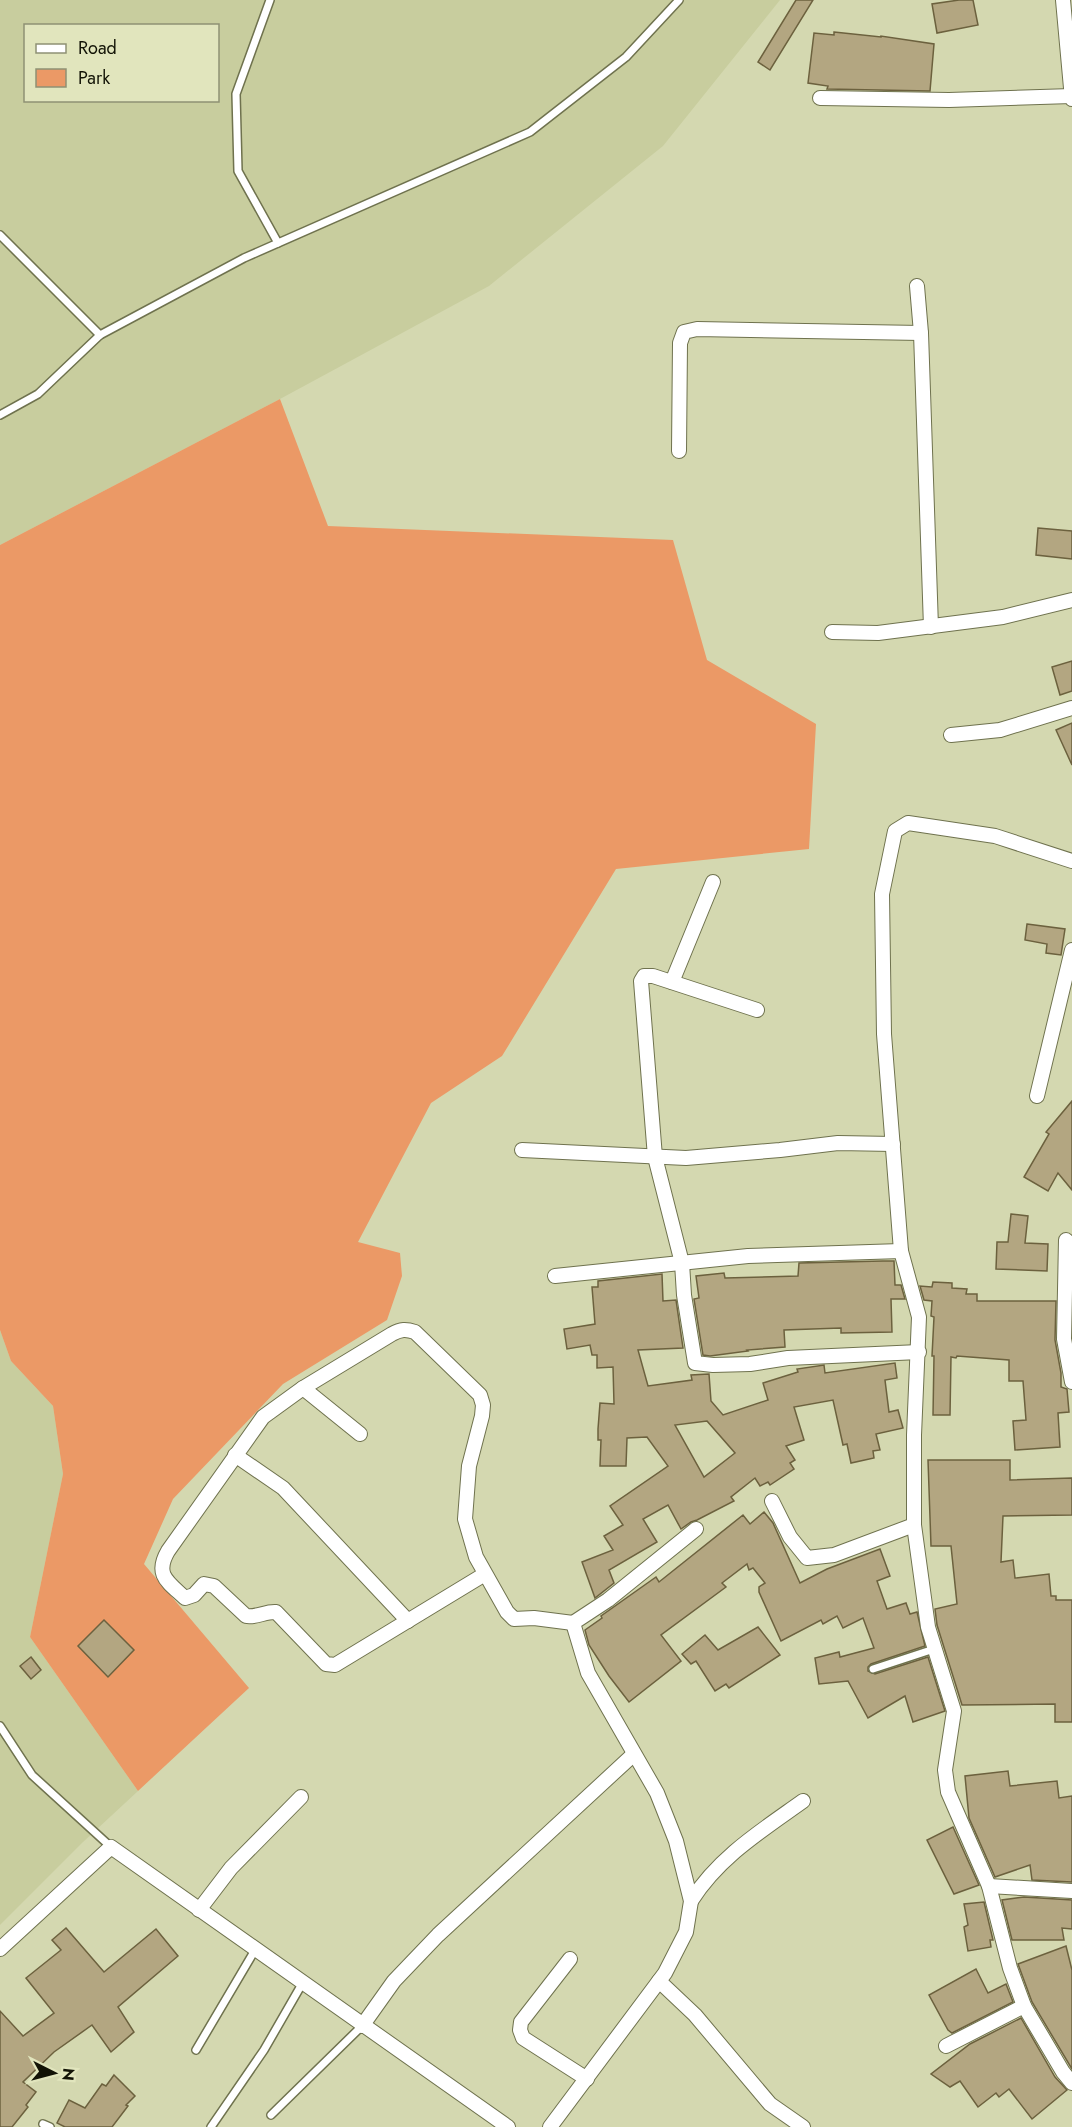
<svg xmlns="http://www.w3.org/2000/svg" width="1072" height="2127" viewBox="0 0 1072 2127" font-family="Jost,sans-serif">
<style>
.built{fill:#c8cd9e;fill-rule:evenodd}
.green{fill:#eb9966}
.building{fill:#b3a681;stroke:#6c613e;stroke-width:1.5;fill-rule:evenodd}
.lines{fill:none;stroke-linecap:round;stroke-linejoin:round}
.lane-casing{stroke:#6f724e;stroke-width:10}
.street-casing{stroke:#6f724e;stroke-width:16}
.lane{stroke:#fff;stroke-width:7}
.street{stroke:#fff;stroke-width:14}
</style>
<rect width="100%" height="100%" fill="#d4d8b0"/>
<g class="built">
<path d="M0,0h780l-117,146 -174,140 -209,113 -280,146zM26,26h192v74h-192z"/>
<polygon points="0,1330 11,1361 53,1406 63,1474 30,1637 138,1791 83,1842 0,1925"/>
</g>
<polygon class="green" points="280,399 328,526 673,540 707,660 816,724 809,849 616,869 502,1056 431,1103 358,1242 400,1253 402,1276 387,1320 283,1384 173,1499 144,1564 249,1688 138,1791 30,1637 63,1474 53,1406 11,1361 0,1330 0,545"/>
<g class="building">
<polygon points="796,0 813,0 770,70 758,62"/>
<polygon points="959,0 973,0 978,25 937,33 932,4"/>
<polygon points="834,32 881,37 881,36 934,44 930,91 827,89 828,86 808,83 814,33 834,35"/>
<polygon points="1038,528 1072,531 1072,559 1036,555"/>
<polygon points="1072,661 1072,691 1060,695 1052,667"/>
<polygon points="1072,723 1072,765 1056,730"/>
<polygon points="1027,924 1065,929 1061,955 1046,953 1047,944 1025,940"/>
<polygon points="1072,1101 1072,1190 1058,1173 1048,1191 1024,1177 1049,1134 1046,1132"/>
<polygon points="1011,1214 1028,1216 1025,1243 1048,1244 1047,1271 996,1269 997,1242 1008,1242"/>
<polygon points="883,1261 894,1261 895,1285 901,1285 905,1299 891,1299 892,1332 841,1333 841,1328 784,1330 785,1347 747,1350 748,1351 710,1356 703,1355 694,1299 699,1298 696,1276 724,1273 725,1278 798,1276 799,1263"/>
<path d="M662,1274l1,27 13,-1 7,48 -45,2 10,36 44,-6 -1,-5 18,-1 2,27 12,14 45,-15 -5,-17 35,-11 -1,-3 27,-4 1,8 70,-10 2,15 -12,2 4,32 9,-2 5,18 -27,6 4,16 -7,1 1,7 -23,5 -4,-19 -4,1 -10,-45 -39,7 10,33 -18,6 9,14 -5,3 4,6 -24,16 -2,-3 -8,4 -5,-8 -24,19 3,4 -37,19 -6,2 -10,7 -13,-24 -25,14 14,23 -48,28 5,13 -19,15 -13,-36 31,-12 -9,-14 19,-11 -13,-19 58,-40 -21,-29 -20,1 -1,28h-26l1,-26h-3v-11l2,-26 14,1 -1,-37 -16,1v-13h-5l-2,-10 -23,4 -3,-20 31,-5 -3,-37h6v-6zM707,1421l28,32 -31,24 -29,-52z"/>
<polygon points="933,1282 952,1283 952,1288 967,1289 966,1294 977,1294 977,1301 1056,1301 1055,1340 1061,1373 1061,1387 1067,1389 1069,1412 1058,1413 1060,1447 1015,1450 1013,1421 1026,1420 1023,1381 1009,1381 1009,1360 957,1356 956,1358 951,1357 950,1415 933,1415 934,1356 932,1356 934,1317 931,1316 932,1301 924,1300 920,1286 932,1287"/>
<polygon points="928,1460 1010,1460 1010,1480 1072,1478 1072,1515 1003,1516 1001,1562 1013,1560 1015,1578 1049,1574 1051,1596 1056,1596 1056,1600 1072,1600 1072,1722 1055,1722 1055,1704 962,1705 937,1625 935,1609 957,1604 951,1546 931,1546"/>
<polygon points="764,1512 773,1523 800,1583 827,1569 880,1549 890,1576 877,1581 887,1609 906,1603 910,1614 917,1612 925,1646 871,1664 868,1667 868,1671 875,1674 928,1657 945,1711 913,1722 905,1696 868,1718 848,1681 819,1684 815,1658 839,1652 840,1657 874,1648 863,1618 843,1628 837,1616 823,1624 821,1620 781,1641 759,1592 759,1587 765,1583 753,1568 749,1570 747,1564 722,1583 726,1587 661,1635 681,1661 629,1702 609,1676 589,1645 585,1630 602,1618 601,1616 656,1577 659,1582 743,1515 750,1524"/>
<polygon points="104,1620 134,1650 108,1677 78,1646"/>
<polygon points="758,1627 780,1655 729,1688 726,1684 715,1691 696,1661 691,1664 682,1654 705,1635 718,1650"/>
<polygon points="31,1657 41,1670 31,1679 20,1666"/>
<polygon points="1008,1771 1010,1786 1057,1781 1059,1798 1072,1796 1072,1882 1032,1880 1030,1865 995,1877 969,1818 965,1776"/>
<polygon points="953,1827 979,1885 954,1894 927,1840"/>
<polygon points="1024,1897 1072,1900 1072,1929 1062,1928 1064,1940 1012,1940 1002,1900"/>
<polygon points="984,1902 993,1940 990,1940 991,1947 968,1951 964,1927 968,1925 964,1904"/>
<polygon points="66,1928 104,1972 156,1929 178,1956 118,2007 134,2032 111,2052 92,2025 54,2052 23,2082 36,2092 26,2105 28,2107 12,2127 0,2127 0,2011 23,2036 54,2013 26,1978 61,1950 52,1940"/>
<polygon points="1066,1946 1072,1970 1072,2069 1032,2002 1018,1964"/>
<polygon points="976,1969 988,1993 1006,1984 1013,2002 952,2033 948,2030 929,1995"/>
<polygon points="1021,2018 1055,2077 1067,2090 1032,2119 1009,2089 999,2097 996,2093 978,2107 960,2081 950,2087 931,2074 970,2044"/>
<polygon points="114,2075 135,2096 126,2105 128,2106 112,2127 65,2127 57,2123 69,2100 85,2108 102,2084 106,2086"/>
</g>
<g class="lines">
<g class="lane-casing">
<g id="lane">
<polyline points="270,0 236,94 238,171 278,243"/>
<polyline points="0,235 100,335"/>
<polyline points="0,415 38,394 100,335 244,258 530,132 626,57 679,0"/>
<polyline points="873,1669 934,1649"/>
<polyline points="0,1726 32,1775 111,1847"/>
<polyline points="196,2050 255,1950"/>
<polyline points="271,2115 362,2026"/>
<polyline points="43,2124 50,2127"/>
<polyline points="211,2127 264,2050 302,1984"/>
</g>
</g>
<g class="street-casing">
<g id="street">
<polyline points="1063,0 1072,99"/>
<polyline points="820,98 949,100 1072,96"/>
<polyline points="917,286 921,333 931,627"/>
<polyline points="679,451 680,343 684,332 697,329 921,333"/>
<polyline points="832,632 878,633 1003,617 1072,600"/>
<polyline points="951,735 1000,730 1072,708"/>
<polyline points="1072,861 995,836 908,823 895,831 882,894 884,1034 901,1251 919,1317 914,1435 914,1525 928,1627 954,1711 945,1770 948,1792 989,1886 1010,1968 1024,2006 1063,2072 1072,2083"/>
<polyline points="672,982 713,882"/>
<polyline points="757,1010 653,976 644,976 641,981 655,1157 682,1263 684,1295 695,1363 713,1365 750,1364 788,1358 919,1352"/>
<polyline points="1037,1096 1072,950"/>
<polyline points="522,1150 686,1158 780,1150 838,1143 893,1144"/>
<polyline points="1066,1240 1064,1339 1072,1382"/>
<polyline points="555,1276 748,1256 901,1251"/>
<polyline points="303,1388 360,1434"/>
<polyline points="235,1455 283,1488 408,1621"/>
<polyline points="772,1501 790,1537 807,1558 834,1555 914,1525"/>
<path d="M485,1574l-150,91 -9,-1 -50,-52c-10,-1 -20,6 -30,4l-32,-30 -10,-2 -10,11 -9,3c-17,-16 -31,-23 -17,-47l95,-134 40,-29 89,-54c9,-5 14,-5 23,-2l65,63 3,10 -1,11 -13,50 -4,53 11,38 31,55 7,7 20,-1 39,5"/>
<polyline points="989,1886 1072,1891"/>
<path d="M691,1901c28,-44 70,-70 112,-100"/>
<polyline points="199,1910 231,1868 301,1797"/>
<polyline points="0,1949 111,1847 508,2127"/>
<polyline points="570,1959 521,2022 520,2030 523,2038 587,2079"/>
<polyline points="659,1981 695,2015 770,2104 803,2127"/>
<polyline points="362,2026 394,1981 438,1935 634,1754"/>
<polyline points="946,2046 1024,2006"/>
<polyline points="550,2127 665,1973 686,1932 691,1901 676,1841 657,1793 588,1673 573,1623 608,1600 696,1529"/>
</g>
</g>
<use href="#lane" class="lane"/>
<use href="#street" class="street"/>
</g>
<rect x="24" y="24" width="195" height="78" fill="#e1e5bd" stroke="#8e9174" stroke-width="1.5"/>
<rect x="36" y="44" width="30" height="9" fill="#ffffff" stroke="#8e9174" stroke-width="1.5"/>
<text x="78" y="54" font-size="18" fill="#121306">Road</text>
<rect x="36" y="69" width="30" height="18" fill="#eb9966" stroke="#8e9174" stroke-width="1.5"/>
<text x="78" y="84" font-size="18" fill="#121306">Park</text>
<g transform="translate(54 2073) rotate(96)" stroke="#e1e5bd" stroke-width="4.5" paint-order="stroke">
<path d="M0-4.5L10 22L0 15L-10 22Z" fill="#121306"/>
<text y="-9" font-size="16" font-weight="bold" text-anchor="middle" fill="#121306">N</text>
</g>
</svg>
